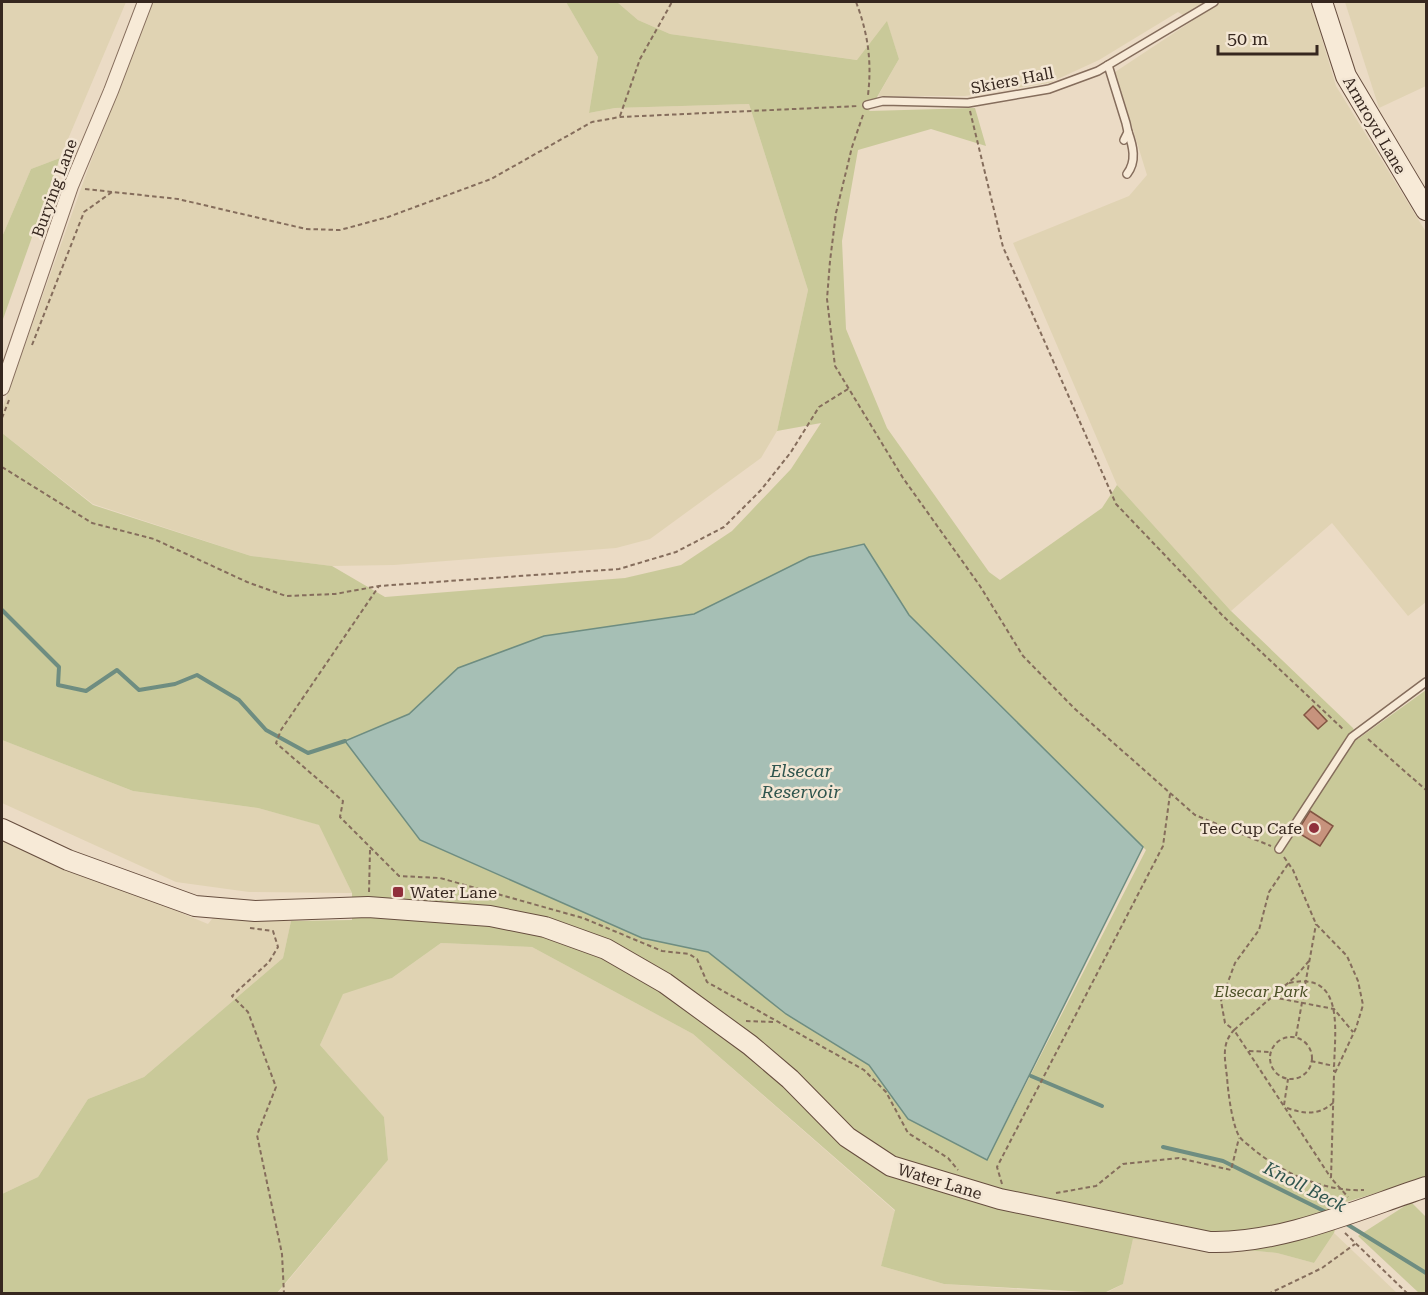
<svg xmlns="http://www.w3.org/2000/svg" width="1428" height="1295" viewBox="0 0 1428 1295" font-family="'Roboto Serif',serif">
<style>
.farmland{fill:#e0d3b3}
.green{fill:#c9c999;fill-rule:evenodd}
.water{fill:#a6bfb5;stroke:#6e8d81;stroke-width:1.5}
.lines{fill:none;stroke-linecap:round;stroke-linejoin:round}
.stream{stroke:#6e8d81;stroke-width:4}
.building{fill:#c7937d;stroke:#835543;stroke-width:1.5}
.lane-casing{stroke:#856d5c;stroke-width:10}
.street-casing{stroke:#856d5c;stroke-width:16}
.secondary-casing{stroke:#674e3f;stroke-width:22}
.path{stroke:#856d5c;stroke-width:2;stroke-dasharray:4.5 3;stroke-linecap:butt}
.lane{stroke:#f7ead7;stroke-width:7}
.street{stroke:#f7ead7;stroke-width:14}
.secondary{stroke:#f7ead7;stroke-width:20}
.poi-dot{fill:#90303c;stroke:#f3e6d4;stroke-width:2}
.labels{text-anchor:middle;stroke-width:5;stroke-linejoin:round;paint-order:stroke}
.street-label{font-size:16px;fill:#36271f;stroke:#f3e6d4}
.poi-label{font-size:16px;fill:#36271f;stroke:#f3e6d4;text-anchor:end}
.park-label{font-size:16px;font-style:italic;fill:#4c5127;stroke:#f3e6d4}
.water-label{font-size:18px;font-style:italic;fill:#2f554e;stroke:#f3e6d4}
</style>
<rect width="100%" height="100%" fill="#ebdbc5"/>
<g class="farmland">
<polygon points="2,2 126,2 60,158 31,169 2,237"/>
<polygon points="153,2 566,2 598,57 589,113 615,108 749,104 808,290 777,431 761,458 650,539 616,548 394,565 332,566 251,556 93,504 2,433 2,409 88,169"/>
<polygon points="617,2 1311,2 1336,86 1426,232 1426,602 1408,616 1332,523 1231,611 1117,485 1013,243 1129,196 1147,175 1115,72 1192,21 1178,12 1099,60 1049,83 965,96 878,96 899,59 887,22 858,60 670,34 638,20"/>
<polygon points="1345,2 1426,2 1426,86 1379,108"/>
<polygon points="2,740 133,791 258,808 320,825 352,893 249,892 176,882 2,803"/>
<polygon points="2,839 208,924 215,915 291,921 283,958 144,1077 88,1099 38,1177 2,1194"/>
<polygon points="441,943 532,947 693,1034 895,1211 881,1266 944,1284 1076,1293 277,1294 388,1160 384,1117 320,1045 343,993 392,978"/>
<polygon points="1334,1233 1397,1293 1104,1294 1123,1284 1133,1239 1277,1253 1314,1263"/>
</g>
<g class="green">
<path d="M566,2h51l21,18 32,14 187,26 30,-39 12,38 -30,52 106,-3 11,38 -55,-17 -73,21 -16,91 4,88 41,99 102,144 11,8 102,-72 15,-23 114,126 122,117 5,11 68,-49v488l-83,25 -9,30 -20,30 -37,-10 -144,-14 -10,45 -19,9 -160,-9 -63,-18 14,-56 -202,-176 -161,-87 -91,-4 -49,35 -49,16 -23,51 64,72 4,43 -111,133h-275v-99l36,-17 50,-78 56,-22 139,-119 8,-37 61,-1v-27l-33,-68 -61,-17 -125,-17 -131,-51v-307l91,72 158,51 81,10 53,31 240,-19 56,-13 51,-34 59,-62 30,-46 -44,8 31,-141 -59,-186 -134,4 -26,5 9,-56zM864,544l45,71 237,235 -159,310 -79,-41 -39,-54 -83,-51 -78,-62 -66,-14 -222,-98 -75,-99 64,-27 135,-78 150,-22 115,-57z"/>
<polygon points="60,158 2,322 2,237 31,169"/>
<polygon points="1411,1202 1426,1217 1426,1293 1419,1293 1358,1236"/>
</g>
<polygon class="water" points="864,544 909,615 1143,847 987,1160 908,1119 869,1065 786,1014 708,952 642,938 420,840 345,741 409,714 458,668 544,636 694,614 809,557"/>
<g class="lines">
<g class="stream">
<polyline points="2,610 59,667 58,685 86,691 117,670 139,690 175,684 197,675 239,700 266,730 308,753 345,741"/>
<polyline points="1031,1076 1102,1106"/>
<polyline points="1163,1147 1223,1161 1328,1213"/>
<polyline points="1345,1223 1426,1273"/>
</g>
</g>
<g class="building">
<polygon points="1313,706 1327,721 1318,729 1304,715"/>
<polygon points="1310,811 1333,826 1320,846 1297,832"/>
</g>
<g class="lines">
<g class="lane-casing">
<g id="lane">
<polyline points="1108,65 1126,123 1128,132 1124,140"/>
<polyline points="867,105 883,101 968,103 1049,89 1098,71 1214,2"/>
<path d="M1127,174c10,-13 6,-28 1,-42"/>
<polyline points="1279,849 1352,737 1426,682"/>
</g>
</g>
<g class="street-casing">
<polyline id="street" points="2,388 71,186 111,91 145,2"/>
</g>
<g class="secondary-casing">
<g id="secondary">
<polyline points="1322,2 1346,76 1426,210"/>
<path d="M2,829l66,31 127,46 60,5 113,-4 122,9 55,11 61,22 59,34 85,62 40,34 57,58 44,29 109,33 210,43c71,2 149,-33 216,-55"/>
</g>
</g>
<g class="path">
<path d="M856,2c12,31 16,60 12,93"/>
<polyline points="970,111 1003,247 1116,504 1223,616 1344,730"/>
<polyline points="863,115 852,147 836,213 830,261 827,299 835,366 903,478 980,586 1023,656 1074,708 1195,815 1271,846"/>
<polyline points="620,116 640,59 672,2"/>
<polyline points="85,189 178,199 306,229 340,230 388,217 491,179 592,122 620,117 859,106"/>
<polyline points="32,345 84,212 112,192"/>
<polyline points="848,389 819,407 791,452 761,490 724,527 676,552 619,569 379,586 281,730 276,743 343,801 340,817 399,876 440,878 583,918 662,951 689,954 697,959 707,982 864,1070 886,1092 908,1133 948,1158 958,1170"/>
<polyline points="2,418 9,400"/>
<polyline points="2,467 92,523 154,539 247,582 286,596 335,594 379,586"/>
<polyline points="1368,739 1426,790"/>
<polyline points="1284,857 1293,870 1316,924 1347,956 1358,981 1363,1005 1356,1028 1334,1075 1331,1178 1348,1197"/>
<path d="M1288,864l-19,28 -10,38 -24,33 -14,38 4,22 9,7c-13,14 -9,29 -7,47 1,15 5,47 12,59 3,5 10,9 14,13 29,24 72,43 111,41"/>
<polyline points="369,892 370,850"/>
<polyline points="250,928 273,931 278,947 269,962 232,996 248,1012 276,1087 257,1135 282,1254 284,1294"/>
<polyline points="1309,961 1296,976 1234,1030 1331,1178"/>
<path d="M1289,983c58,-13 45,52 45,89"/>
<polyline points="1272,997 1334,1009 1353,1032"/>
<polyline points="746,1021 774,1022"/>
<polyline points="1296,1036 1316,924"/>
<circle cx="1291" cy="1058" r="21"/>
<polyline points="1249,1051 1270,1052"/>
<polyline points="1311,1061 1334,1066"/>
<polyline points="1284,1105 1288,1079"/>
<path d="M1287,1108c17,6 32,8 47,-6"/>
<polyline points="1002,1184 997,1167 1163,846 1170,794"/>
<polyline points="1056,1193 1096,1186 1123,1164 1179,1158 1231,1170 1239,1138"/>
<polyline points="1345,1233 1408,1294"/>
<polyline points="1268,1294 1322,1268 1355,1244"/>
</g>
<use href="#lane" class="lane"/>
<use href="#street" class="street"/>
<use href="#secondary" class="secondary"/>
</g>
<g class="poi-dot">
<circle cx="1314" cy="828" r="6"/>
<rect x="392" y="886" width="12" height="12" rx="3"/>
</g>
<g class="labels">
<g class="street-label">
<text transform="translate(1012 80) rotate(-11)" y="6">Skiers Hall</text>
<text transform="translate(1375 125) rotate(60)" y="6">Armroyd Lane</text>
<text transform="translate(54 188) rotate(-70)" y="6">Burying Lane</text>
<text transform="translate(940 1181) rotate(17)" y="6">Water Lane</text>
</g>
<g class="poi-label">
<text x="1302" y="834">Tee Cup Cafe</text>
<text x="410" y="898" text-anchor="start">Water Lane</text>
</g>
<g class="park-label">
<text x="1261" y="997">Elsecar Park</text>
</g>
<g class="water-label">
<text x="801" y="777">Elsecar<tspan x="801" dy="21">Reservoir</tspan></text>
<text transform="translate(1305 1187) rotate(27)" y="6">Knoll Beck</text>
</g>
</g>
<rect width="1428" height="1295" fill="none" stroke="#36271f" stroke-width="6"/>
<path d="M1218 45v9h99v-9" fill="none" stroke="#36271f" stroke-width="3"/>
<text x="1227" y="45" font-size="18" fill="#36271f" stroke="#f3e6d4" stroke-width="4.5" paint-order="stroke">50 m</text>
</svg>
